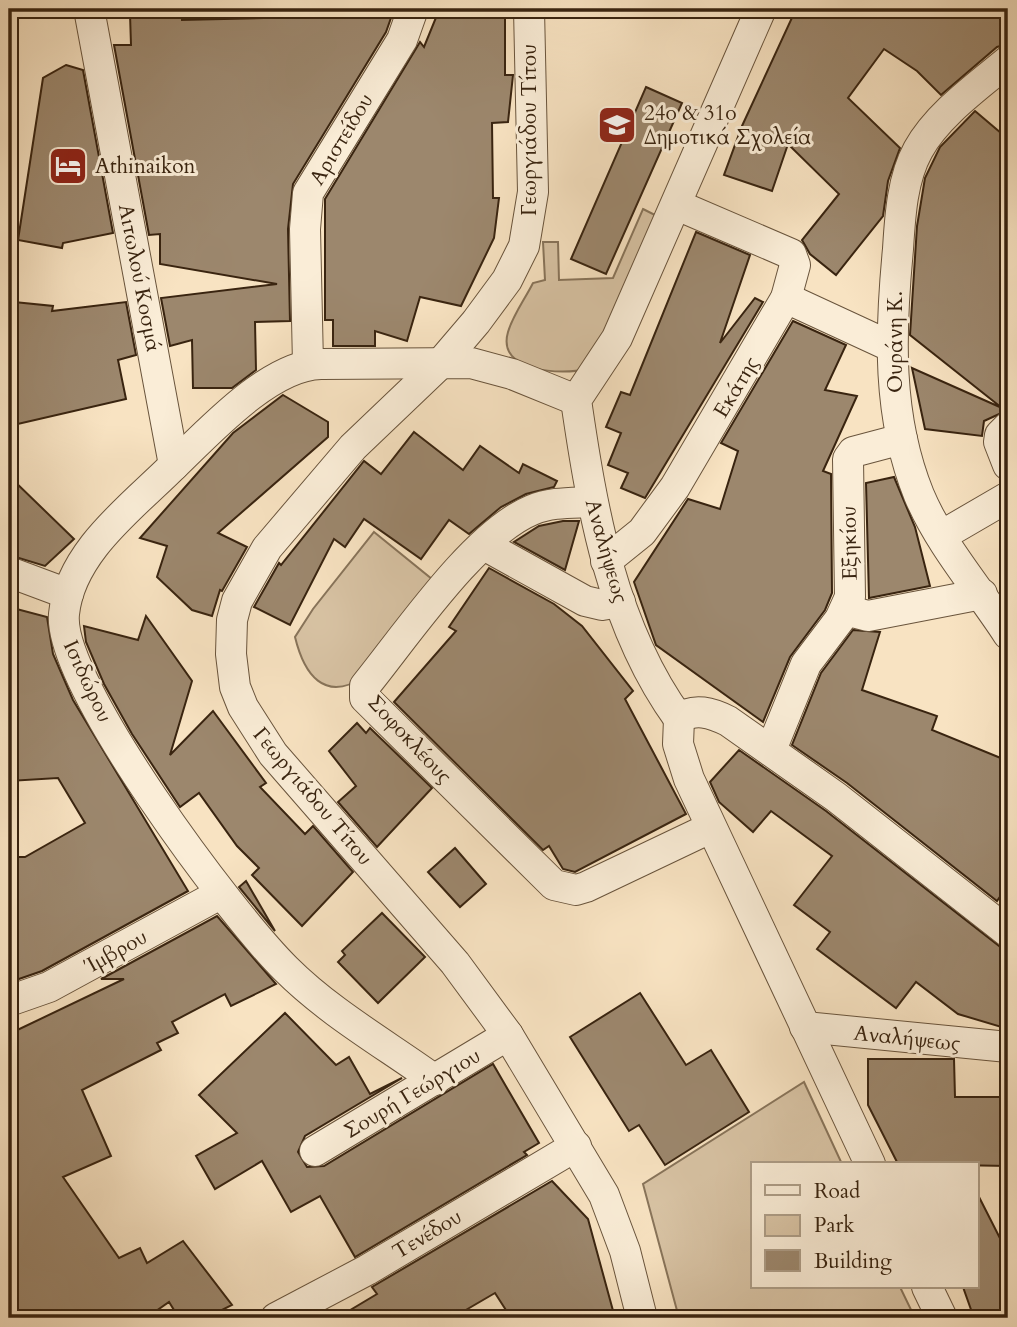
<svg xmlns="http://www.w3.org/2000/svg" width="1017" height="1327" viewBox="0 0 1017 1327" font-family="Cardo,serif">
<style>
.green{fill:#d8c3a4;stroke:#88745a;stroke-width:2}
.building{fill:#9c876d;stroke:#392410;stroke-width:2}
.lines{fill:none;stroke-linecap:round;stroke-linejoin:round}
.minor-casing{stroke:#69543c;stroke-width:32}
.minor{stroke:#faedd7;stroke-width:30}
.labels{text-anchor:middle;stroke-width:6;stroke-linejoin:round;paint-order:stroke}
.poi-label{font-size:21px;fill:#392410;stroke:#faedd7;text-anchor:start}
.street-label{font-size:21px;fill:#392410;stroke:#faedd7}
</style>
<rect width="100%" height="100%" fill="#f8e3c2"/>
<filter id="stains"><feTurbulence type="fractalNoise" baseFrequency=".00286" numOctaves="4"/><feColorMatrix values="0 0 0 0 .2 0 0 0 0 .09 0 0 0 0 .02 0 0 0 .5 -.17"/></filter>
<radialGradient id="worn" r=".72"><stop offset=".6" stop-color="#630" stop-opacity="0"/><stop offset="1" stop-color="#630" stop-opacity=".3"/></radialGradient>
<g class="green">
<path d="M643,209l14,7 -70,153c-24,6 -91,4 -79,-37 5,-17 17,-33 25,-49l12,-3 -2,-38h15l1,38 54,-2z"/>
<path d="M374,532l64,52 -74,93c-40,26 -60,-3 -69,-40l18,-28z"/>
<polygon points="804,1082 842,1164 753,1164 753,1287 900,1287 915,1318 679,1318 643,1184"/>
</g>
<g class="building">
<polygon points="471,9 505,9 505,75 513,75 508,122 492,123 493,198 499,198 494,238 461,306 420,297 407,341 375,331 375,346 333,346 333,320 325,320 325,199 420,42 424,47 437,15 471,15"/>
<polygon points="796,9 1008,9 1008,44 997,47 941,95 917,71 884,49 848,98 900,148 888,181 883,216 836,275 810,254 802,240 839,194 788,144 772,191 724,175 742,126"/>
<polygon points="182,13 182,20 392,15 386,32 293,184 288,229 290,321 255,322 256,370 232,388 193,388 192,340 170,346 161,298 277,284 160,264 160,234 149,235 114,45 131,45 130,14"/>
<polygon points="66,65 83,70 113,233 63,243 62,248 18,240 43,78"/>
<polygon points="646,87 682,103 606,274 571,259"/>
<polygon points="975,111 1008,139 1008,410 984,421 982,436 925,429 912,368 1002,408 910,335 917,226 925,178 940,147"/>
<polygon points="696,232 750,255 720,343 755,298 763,302 645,498 621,488 628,473 608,465 621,433 606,427 621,392 630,395"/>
<polygon points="14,302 53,306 52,311 126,302 136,355 118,360 126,399 9,426 9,345"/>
<polygon points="793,321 846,345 825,390 857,396 823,471 831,474 832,593 825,610 790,657 763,722 656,645 634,582 688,499 720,509 738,451 721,443"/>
<polygon points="283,395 328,422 328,437 218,533 247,547 222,591 220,590 212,616 192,610 157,577 167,546 140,538 233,433"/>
<polygon points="414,432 463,470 480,446 519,473 523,464 557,481 554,487 526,494 501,507 469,534 449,520 421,559 364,519 345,547 334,539 290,625 254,607 279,563 281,565 364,461 381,474"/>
<polygon points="9,476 74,539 45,566 9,555"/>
<polygon points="894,477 915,527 930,586 869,598 866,483"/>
<polygon points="563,521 579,521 565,570 514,542 539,526"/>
<polygon points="489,568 554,604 582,626 633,691 625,699 686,814 575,872 563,869 549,846 543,850 394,702 456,631 449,627"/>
<polygon points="9,607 47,617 53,654 73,700 188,891 42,971 19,979 9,979 9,857 25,857 85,823 58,778 9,781"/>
<polygon points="146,616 192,681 170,755 213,711 266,783 260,787 305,834 313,826 353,872 302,926 252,875 259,868 237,846 199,793 180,807 132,734 104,684 86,642 84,626 138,640"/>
<polygon points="853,630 880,632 862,690 937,716 932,730 1008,761 1008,885 997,901 847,783 792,745 821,673"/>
<polygon points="357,723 366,733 370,728 432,788 377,847 338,802 356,786 329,751"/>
<polygon points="739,750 826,811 1008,953 1008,1029 958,1014 916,982 896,1008 817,949 830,932 794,905 832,856 771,811 753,832 719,802 710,782"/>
<polygon points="455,848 486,884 460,907 428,872"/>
<polygon points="246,881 275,931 239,887"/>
<polygon points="382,913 425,957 378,1003 338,962 345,955 342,951"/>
<polygon points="217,916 276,984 231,1006 225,994 172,1022 178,1033 157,1043 161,1050 82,1090 111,1156 63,1177 119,1258 140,1248 147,1263 183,1241 232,1305 206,1318 179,1318 169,1302 146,1318 9,1318 9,1034 124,979 101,979"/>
<polygon points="640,993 686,1065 711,1050 749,1112 665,1165 639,1125 629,1131 570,1037"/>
<polygon points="285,1013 336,1065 349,1057 370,1094 402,1078 305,1136 298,1152 307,1167 324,1166 493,1064 539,1143 524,1152 527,1155 355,1257 320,1196 291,1212 262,1161 215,1189 196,1156 237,1133 199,1095"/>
<polygon points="868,1059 954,1059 955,1097 1008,1097 1008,1166 898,1164 868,1105"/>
<polygon points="552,1181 588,1219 615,1318 511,1318 495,1293 452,1318 337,1318 377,1294 372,1287"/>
<polygon points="977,1193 1008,1254 1008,1318 974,1318 963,1287 977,1287"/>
</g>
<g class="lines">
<g class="minor-casing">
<g id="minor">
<polyline points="89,9 174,465"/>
<polyline points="529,9 533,192 524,246 507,280 476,322 441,363 353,447 267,548 237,601 232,620 231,654 235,687 243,707 273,754 455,963 508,1035 604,1195 625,1251 642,1318"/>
<path d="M1008,61c-30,25 -71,54 -90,89 -16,29 -18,67 -20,99 -8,84 -11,167 21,246 21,50 60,94 89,139"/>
<polyline points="677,205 791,254 795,265 786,298"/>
<polyline points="308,364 305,229 308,193 402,40 413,9"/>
<polyline points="1008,427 1000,435 999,442 1008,465"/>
<path d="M591,502c-20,1 -40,0 -59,8 -58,24 -127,127 -167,176v12l189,187 22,5 10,-3 124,-59"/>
<polyline points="941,536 1008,497"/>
<polyline points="484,545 585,601 602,605 620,602"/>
<polyline points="606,561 642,532 675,487 786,298 892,347"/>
<polyline points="9,572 68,594"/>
<polyline points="845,610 868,616 982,594"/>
<path d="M679,719c-67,-92 -87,-209 -103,-319l41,-62 144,-329"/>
<polyline points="679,719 678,744 689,779 870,1164"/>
<path d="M679,719c15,-12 33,-6 49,2l108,76 172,135"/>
<polyline points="771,750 806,664 840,619 850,597 848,459 853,452 902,439"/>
<polyline points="9,1001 49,987 220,894"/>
<polyline points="805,1027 1008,1047"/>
<path d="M435,1080c-50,-36 -106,-68 -149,-111 -53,-52 -229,-286 -222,-355 6,-60 64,-104 104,-143 38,-36 100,-106 153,-107l150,-1 41,11 64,26"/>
<polyline points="315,1151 508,1035"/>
<polyline points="927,1287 942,1318"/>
<polyline points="276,1318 367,1270 576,1146"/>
</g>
</g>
<use href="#minor" class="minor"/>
</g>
<defs>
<g id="school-square" transform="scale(2.0125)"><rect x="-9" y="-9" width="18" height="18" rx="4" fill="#8f2418" stroke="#faedd7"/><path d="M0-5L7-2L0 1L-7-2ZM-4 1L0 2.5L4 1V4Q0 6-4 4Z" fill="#fff"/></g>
<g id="hotel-square" transform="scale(2.0125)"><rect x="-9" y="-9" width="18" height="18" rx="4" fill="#8f2418" stroke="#faedd7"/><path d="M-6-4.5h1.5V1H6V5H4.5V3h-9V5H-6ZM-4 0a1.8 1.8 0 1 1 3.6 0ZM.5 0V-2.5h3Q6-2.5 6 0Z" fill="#fff"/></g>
</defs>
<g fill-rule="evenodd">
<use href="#school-square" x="617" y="125"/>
<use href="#hotel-square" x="68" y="166"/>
</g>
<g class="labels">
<g class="poi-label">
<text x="644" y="120">24ο &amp; 31ο<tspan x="644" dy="24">Δημοτικά Σχολεία</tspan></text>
<text x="95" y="173">Athinaikon</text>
</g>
<g class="street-label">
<text transform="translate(529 130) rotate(-90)" y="7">Γεωργιάδου Τίτου</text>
<text transform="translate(341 139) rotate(-59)" y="7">Αριστείδου</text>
<text transform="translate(140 278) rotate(79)" y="7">Αιτωλού Κοσμά</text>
<text transform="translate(895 342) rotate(-90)" y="7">Ουράνη Κ.</text>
<text transform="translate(736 387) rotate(-59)" y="7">Εκάτης</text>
<text transform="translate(849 543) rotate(-91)" y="7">Εξηκίου</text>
<text transform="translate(607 551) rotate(74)" y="7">Αναλήψεως</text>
<text transform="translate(88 681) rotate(65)" y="7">Ισιδώρου</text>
<text transform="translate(410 739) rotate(47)" y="7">Σοφοκλέους</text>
<text transform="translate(313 796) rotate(50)" y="7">Γεωργιάδου Τίτου</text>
<text transform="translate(116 951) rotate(-29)" y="7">Ίμβρου</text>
<text transform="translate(907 1038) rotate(6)" y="7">Αναλήψεως</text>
<text transform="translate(412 1093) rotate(-31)" y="7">Σουρή Γεώργιου</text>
<text transform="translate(427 1234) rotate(-31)" y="7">Τενέδου</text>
</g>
</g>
<rect width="1017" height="1327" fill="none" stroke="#f8e3c2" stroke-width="35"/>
<rect x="10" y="10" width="996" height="1306" fill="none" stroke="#392410" stroke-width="3.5"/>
<rect x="18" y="18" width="982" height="1292" fill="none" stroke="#392410" stroke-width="2"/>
<rect x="751" y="1162" width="228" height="126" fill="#faedd7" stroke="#ad9d87" stroke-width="2"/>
<rect x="765" y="1185" width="35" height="10" fill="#faedd7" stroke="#ad9d87" stroke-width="2"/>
<text x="814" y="1198" font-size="21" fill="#392410">Road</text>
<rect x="765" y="1215" width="35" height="21" fill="#d8c3a4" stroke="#ad9d87" stroke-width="2"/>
<text x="814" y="1232" font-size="21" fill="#392410">Park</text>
<rect x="765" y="1250" width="35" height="21" fill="#9c876d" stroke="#ad9d87" stroke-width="2"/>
<text x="814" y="1268" font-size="21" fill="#392410">Building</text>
<rect width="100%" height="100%" filter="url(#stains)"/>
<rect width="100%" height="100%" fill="url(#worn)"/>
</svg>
